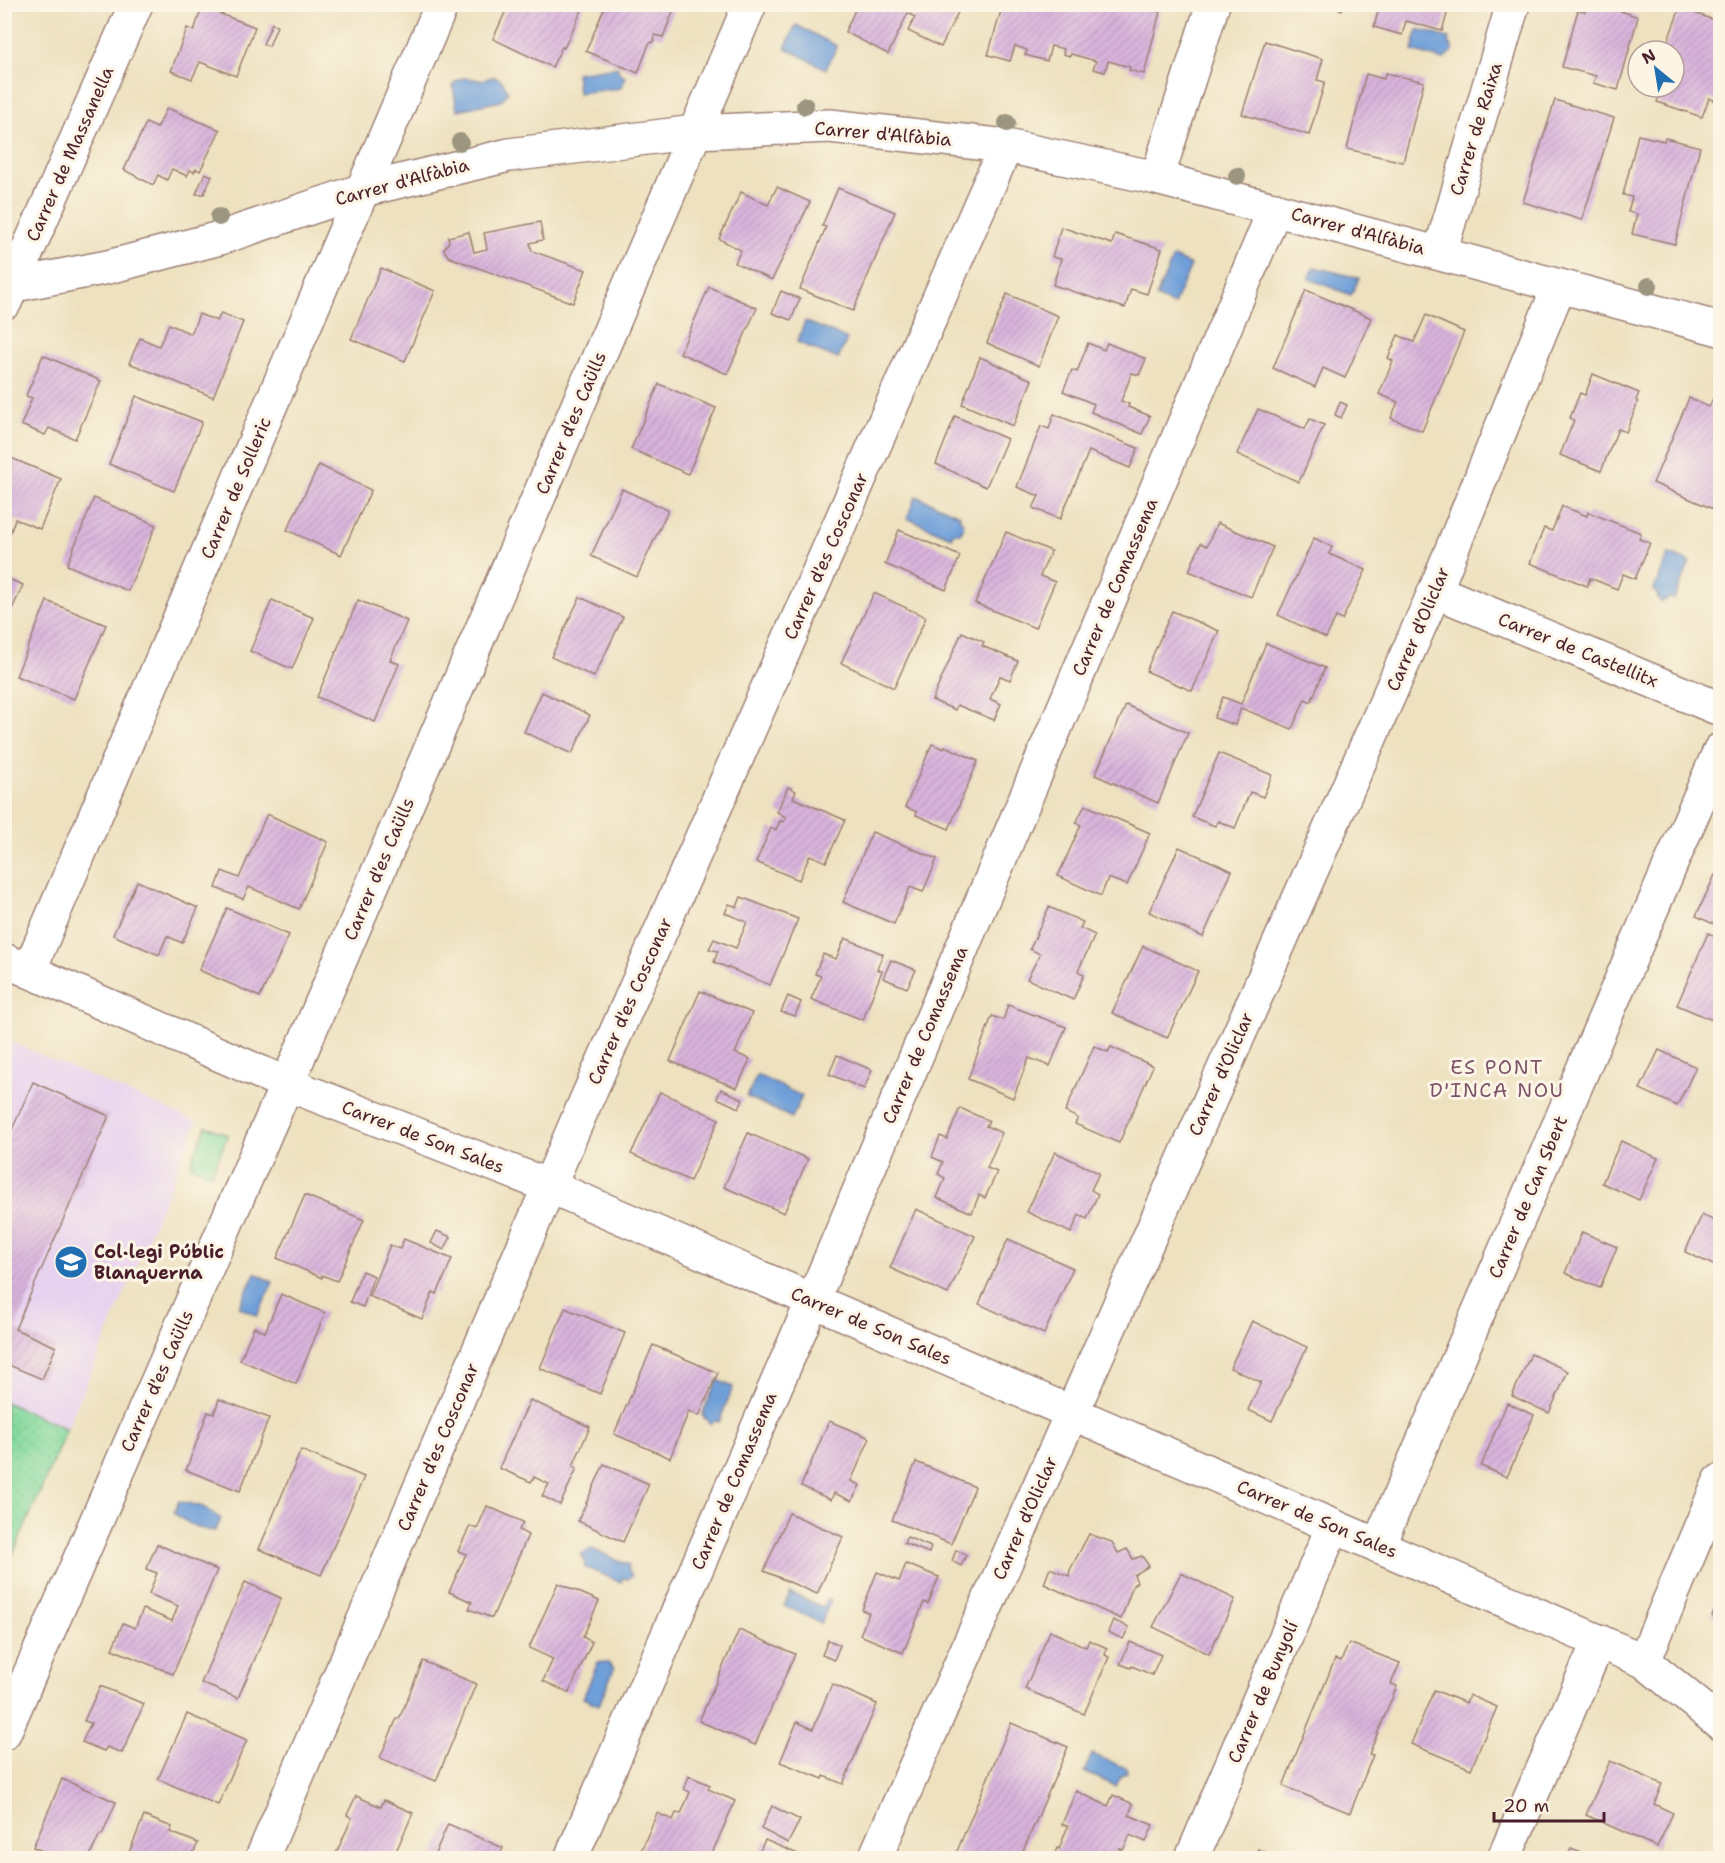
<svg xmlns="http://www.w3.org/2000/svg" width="1725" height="1863" viewBox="0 0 1725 1863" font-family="'Shantell Sans',sans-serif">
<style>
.built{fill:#e7d2ef}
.park{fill:url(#park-dots);stroke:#667c64;stroke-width:1.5}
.garden{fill:#81d89c;stroke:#667c64;stroke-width:1.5}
.water{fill:#6e9fd8;stroke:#5c5f82;stroke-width:1.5}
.building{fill:url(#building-hatch)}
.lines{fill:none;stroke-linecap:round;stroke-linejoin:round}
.minor-casing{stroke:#9c8075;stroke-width:36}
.minor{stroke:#fff;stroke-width:33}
.tree{fill:#9c9580}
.labels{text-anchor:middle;stroke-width:6;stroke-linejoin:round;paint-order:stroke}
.street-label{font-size:18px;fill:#4a1f2b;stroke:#fcf5e5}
.poi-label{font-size:18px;font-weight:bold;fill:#4a1f2b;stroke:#fcf5e5;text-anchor:start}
.neighbourhood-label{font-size:20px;letter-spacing:1.5px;fill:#7c5369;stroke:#fcf5e5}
</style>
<defs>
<pattern id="park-dots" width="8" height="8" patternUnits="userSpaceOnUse" patternTransform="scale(1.5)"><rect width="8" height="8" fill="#81d89c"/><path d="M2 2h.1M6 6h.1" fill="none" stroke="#71b987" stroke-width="1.8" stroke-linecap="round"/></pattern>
<pattern id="building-hatch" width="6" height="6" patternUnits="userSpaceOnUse" patternTransform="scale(1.5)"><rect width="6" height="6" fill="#d8b4dc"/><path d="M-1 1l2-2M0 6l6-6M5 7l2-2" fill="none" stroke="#bb9abd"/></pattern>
</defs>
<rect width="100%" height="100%" fill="#fcf5e5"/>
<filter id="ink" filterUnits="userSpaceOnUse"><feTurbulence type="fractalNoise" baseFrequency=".0167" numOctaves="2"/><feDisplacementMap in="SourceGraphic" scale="12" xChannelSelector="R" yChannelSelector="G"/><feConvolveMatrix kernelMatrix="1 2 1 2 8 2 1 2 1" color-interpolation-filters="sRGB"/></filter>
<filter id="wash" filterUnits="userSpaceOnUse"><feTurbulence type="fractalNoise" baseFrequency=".008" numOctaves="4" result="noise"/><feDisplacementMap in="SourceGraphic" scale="24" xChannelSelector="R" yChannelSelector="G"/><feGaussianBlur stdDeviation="1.35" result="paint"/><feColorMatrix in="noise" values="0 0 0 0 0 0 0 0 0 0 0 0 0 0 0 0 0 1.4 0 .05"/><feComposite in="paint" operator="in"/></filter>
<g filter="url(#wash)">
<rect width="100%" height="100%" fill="#ede1bf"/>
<polygon class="built" points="4,1039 197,1122 67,1429 5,1402"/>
<polygon class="park" points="5,1402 67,1429 5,1573"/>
<polygon class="garden" points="206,1126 228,1135 211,1175 190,1165"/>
<g class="water">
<polygon points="796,25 837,46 826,69 785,48"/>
<polygon points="1418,29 1449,38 1448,43 1451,45 1453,51 1443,60 1412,51"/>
<polygon points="618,67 618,71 625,77 621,88 578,93 576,73"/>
<path d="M493,77c9,0 12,8 15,15l-7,9 -44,9 -4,-24 2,-4 8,-4 19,2z"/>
<polygon points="1173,257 1191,265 1174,305 1156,297"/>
<polygon points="1314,267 1359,278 1351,295 1309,279"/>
<polygon points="805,321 847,339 838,359 797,342"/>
<path d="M916,496l44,19 -1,3c6,5 6,9 1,15h-7l-2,4 -44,-19z"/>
<polygon points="1669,554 1690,562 1674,599 1670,598 1661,602 1658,598 1657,593 1653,591"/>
<polygon points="757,1075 802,1096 792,1118 747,1097"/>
<polygon points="255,1273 273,1282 257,1316 239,1307"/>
<polygon points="717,1380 733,1387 719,1422 715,1421 711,1424 702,1415"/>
<path d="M179,1501l24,6 18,12 -6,12c-16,-1 -28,-7 -41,-18z"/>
<polygon points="592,1549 629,1565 628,1568 632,1576 628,1579 623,1578 621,1582 584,1567 586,1562 581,1554"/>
<polygon points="790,1593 823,1607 827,1599 831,1600 821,1623 784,1606"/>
<polygon points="598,1662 608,1663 614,1669 599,1705 583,1698"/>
<polygon points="1092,1754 1126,1768 1127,1773 1121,1776 1116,1786 1084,1772"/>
</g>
<g id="blocks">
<g class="building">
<polygon points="509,4 522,10 525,4 585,4 564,48 562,47 552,67 493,39"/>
<polygon points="606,4 676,4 663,37 655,35 654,41 649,44 638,73 586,51"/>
<polygon points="845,4 952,4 960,8 941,47 908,31 915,17 908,13 888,54 845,32 855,10"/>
<polygon points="1003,4 1139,4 1138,7 1160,12 1144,74 1129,70 1130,67 1108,61 1105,72 1093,69 1096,61 1071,54 1070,56 1063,54 1064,49 1051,46 1047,61 1025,55 1027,50 1015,46 1010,61 988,55"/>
<polygon points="1325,4 1343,4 1342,10"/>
<polygon points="1380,4 1450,4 1442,31 1406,21 1402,35 1374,27"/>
<polygon points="1587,4 1623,4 1621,11 1638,17 1618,90 1593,83 1596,76 1562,67 1578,10 1585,12"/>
<polygon points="202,7 255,27 236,76 200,62 192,79 171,71 187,28 194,31"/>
<polygon points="1680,8 1720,22 1720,87 1716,101 1709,98 1702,117 1657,102 1662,87 1674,87 1674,51 1664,51"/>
<polygon points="272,23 277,26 269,46 263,44"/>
<polygon points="1265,41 1323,59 1317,80 1325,82 1309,135 1242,114"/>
<polygon points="1386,73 1424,82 1403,162 1347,149 1366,74 1384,79"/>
<polygon points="1555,100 1614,118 1582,220 1523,202"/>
<polygon points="167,108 220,130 200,171 196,169 194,172 190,170 187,176 172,169 167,180 158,175 153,185 124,170 146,123 157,128"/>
<polygon points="1638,135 1664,141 1665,138 1700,147 1675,244 1632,234 1637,214 1628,212 1632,197 1623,195"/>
<polygon points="205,173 212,176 204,194 196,194"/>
<polygon points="777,187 810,202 772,280 735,263 741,250 719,239 741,192 768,205"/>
<polygon points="838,188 895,212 853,311 800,289 826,227 822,226"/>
<polygon points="540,222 543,240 530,243 532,251 586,270 573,303 449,257 445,252 444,249 449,242 448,237 469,232 474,252 487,249 484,233"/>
<polygon points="1061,227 1112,244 1115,234 1162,249 1147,294 1131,289 1125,308 1053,285 1061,259 1052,257"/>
<polygon points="381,268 435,291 405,361 351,339"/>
<polygon points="709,287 757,308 727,374 680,353"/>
<polygon points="1306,290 1371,318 1345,378 1323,368 1315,387 1273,368"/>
<polygon points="781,291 800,299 791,320 772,313"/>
<polygon points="1007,294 1058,316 1039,366 987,343"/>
<polygon points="221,313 243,322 213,397 129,363 140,338 159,346 169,324 191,334 199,314 217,321"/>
<polygon points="1426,315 1464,332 1422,431 1391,418 1398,402 1379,394 1393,361 1388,358 1398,335 1414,342"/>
<polygon points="1088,343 1104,350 1107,343 1146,359 1139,375 1132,373 1121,401 1129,404 1128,407 1150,416 1142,434 1091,412 1094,404 1063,391 1072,370 1077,372"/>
<polygon points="43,355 101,381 75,439 49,428 45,435 21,425 32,398 26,396"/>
<polygon points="980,357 1032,380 1013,426 962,404"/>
<polygon points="1593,374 1639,393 1636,400 1638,402 1626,432 1618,429 1601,471 1560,455 1574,420 1570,418 1580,393 1585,395"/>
<polygon points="659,384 716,408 688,474 631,449"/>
<polygon points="136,396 202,422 174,491 109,464"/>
<polygon points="1714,396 1720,399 1720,512 1653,483 1689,398 1709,407"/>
<polygon points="1340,402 1347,405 1341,418 1335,415"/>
<polygon points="1258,409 1305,429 1310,419 1324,425 1299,482 1237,454"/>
<polygon points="1054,414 1138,448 1130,468 1089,451 1060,519 1033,508 1039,496 1017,487 1041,426 1049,429"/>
<polygon points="955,416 1007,439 986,487 936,464"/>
<polygon points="4,455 61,479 40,529 15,519 9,537 4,535"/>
<polygon points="319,465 371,490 341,555 287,530"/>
<polygon points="622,489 668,510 637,577 591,556"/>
<polygon points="94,498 156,525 128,591 67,565"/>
<polygon points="1562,506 1587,516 1588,512 1641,533 1639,539 1650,543 1635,579 1623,574 1617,589 1590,578 1587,586 1530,563 1544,528 1552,531"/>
<polygon points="1217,523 1273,547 1251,597 1189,571 1201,543 1207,546"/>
<polygon points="899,530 960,556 946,590 885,564"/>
<polygon points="1006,532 1051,551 1040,576 1055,582 1035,628 975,603"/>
<polygon points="1314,538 1332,547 1329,554 1366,570 1342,620 1336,617 1326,638 1278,615"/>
<polygon points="4,577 23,585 4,627"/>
<polygon points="874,593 926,617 894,688 841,663"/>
<polygon points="580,597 623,617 594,677 551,657"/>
<polygon points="272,600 314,618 292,669 250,651"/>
<polygon points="358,600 407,621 390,660 399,664 375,722 317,697"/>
<polygon points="47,601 106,625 74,699 16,676"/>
<polygon points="1172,611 1219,631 1192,691 1146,671"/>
<polygon points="962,632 984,642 982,646 1018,661 1010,680 1000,676 990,699 1001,704 994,720 957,705 955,710 932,700"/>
<polygon points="1266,643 1325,668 1311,702 1305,699 1292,729 1241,708 1235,725 1214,718 1223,697 1241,704"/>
<polygon points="542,692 590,715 572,754 524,732"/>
<polygon points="1126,705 1188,733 1158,803 1095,775"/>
<polygon points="932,744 944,749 945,746 978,761 949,829 916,815 917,812 905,807"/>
<polygon points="1219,753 1272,775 1263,797 1250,792 1235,828 1218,821 1215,826 1192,817"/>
<polygon points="788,787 796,791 793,798 845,820 826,862 810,855 799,880 756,862 771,828 776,830 780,821 784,822 786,817 777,812"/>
<polygon points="1085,805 1150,833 1127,885 1108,878 1101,896 1058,876 1081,825 1076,823"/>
<polygon points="267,814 328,842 299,909 249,887 243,899 216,888 222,871 239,878"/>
<polygon points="872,832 937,859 923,892 910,887 894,924 843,902"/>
<polygon points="1179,847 1232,871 1203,937 1149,912"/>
<polygon points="1715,875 1720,877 1720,927 1696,916"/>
<polygon points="137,881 198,908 182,943 167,936 159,955 113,935"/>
<polygon points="741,897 798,919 770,985 714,962 718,951 709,949 714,939 736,948 747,922 725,913 729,904 737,907"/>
<polygon points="1049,907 1083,922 1080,928 1095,935 1078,971 1084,975 1073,1000 1027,979 1040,954 1030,949"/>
<polygon points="227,908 289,935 260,997 199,970"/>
<polygon points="1708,933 1720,939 1720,1015 1717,1022 1677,1005"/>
<polygon points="845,938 883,954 877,969 882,971 863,1020 811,999 821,976 815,974 823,954 836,959"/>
<polygon points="1143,946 1198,971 1167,1038 1112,1013"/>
<polygon points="891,960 916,970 907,988 883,978"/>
<polygon points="700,991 752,1013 735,1053 750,1059 737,1088 670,1061"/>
<polygon points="788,996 801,1002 795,1016 781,1012"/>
<polygon points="1008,1005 1066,1027 1050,1066 1029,1058 1013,1098 968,1079 992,1016 1003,1020"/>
<polygon points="1094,1046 1108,1052 1111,1047 1153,1066 1119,1143 1075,1124 1078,1118 1065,1112"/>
<polygon points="1659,1050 1696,1067 1677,1106 1640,1089"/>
<polygon points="837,1055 872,1070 864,1089 829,1074"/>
<polygon points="33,1082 109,1116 15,1329 56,1347 42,1379 4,1363 4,1148"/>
<polygon points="721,1089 743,1099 739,1108 717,1098"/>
<polygon points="660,1092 719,1119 690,1181 631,1154"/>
<polygon points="960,1108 989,1121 986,1126 1002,1133 987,1168 997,1172 985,1198 979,1195 972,1213 937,1198 945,1178 938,1174 943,1162 932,1157 940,1136 947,1139"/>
<polygon points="748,1133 808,1159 784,1213 724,1187"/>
<polygon points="1621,1141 1658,1158 1639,1200 1602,1183"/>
<polygon points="1055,1152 1099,1173 1091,1190 1098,1194 1087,1219 1079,1215 1071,1233 1027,1212"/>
<polygon points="305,1195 364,1220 337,1281 322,1275 322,1278 277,1258"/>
<polygon points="916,1209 975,1236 948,1294 890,1268"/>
<polygon points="1702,1215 1720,1223 1720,1268 1685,1252"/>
<polygon points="437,1231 451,1237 444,1250 431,1243"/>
<polygon points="1582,1232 1617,1247 1600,1288 1565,1273"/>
<polygon points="404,1239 452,1259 437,1294 433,1292 422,1319 369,1296 390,1245 400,1249"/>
<polygon points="1008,1239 1073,1268 1044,1334 979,1304"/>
<polygon points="362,1271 374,1276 363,1307 350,1302"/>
<polygon points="281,1294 325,1313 296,1384 240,1360 254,1327 265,1332"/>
<polygon points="565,1308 625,1333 600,1394 540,1368"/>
<polygon points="1252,1321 1307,1347 1272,1421 1248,1410 1261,1382 1230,1368"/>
<polygon points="653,1345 718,1373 699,1416 689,1411 670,1458 614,1434"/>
<polygon points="1531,1354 1568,1371 1549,1413 1512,1396"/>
<polygon points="219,1399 269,1418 240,1491 186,1470 208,1412 214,1414"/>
<polygon points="530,1400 590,1427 573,1466 577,1468 560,1505 542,1496 549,1484 534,1477 531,1482 499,1468"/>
<polygon points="1507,1403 1534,1415 1507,1477 1481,1466"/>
<polygon points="829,1421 870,1438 851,1481 860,1485 852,1501 834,1493 831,1500 801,1486"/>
<polygon points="301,1450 364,1477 321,1575 259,1549"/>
<polygon points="916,1462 975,1487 951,1544 892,1520"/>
<polygon points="604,1464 649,1484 623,1542 578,1521"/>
<polygon points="487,1506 523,1522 519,1530 528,1535 492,1618 469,1609 472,1602 449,1592 466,1554 458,1551 470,1526 477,1529"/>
<polygon points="789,1513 843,1537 817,1594 764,1571"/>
<polygon points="1089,1534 1112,1542 1118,1553 1127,1549 1133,1559 1142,1556 1149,1566 1134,1575 1137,1582 1133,1585 1121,1619 1044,1584 1050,1568 1069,1576 1070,1570"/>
<polygon points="907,1537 931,1547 929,1553 904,1543"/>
<polygon points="157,1544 217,1570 173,1674 112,1649 123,1623 135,1628 143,1609 172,1621 178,1606 149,1594 157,1573 146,1569"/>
<polygon points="956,1550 966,1555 961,1566 952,1561"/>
<polygon points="906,1564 939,1577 928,1604 924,1602 903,1653 860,1635 869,1613 862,1610 877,1572 899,1581"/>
<polygon points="1181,1573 1235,1599 1209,1654 1153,1627"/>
<polygon points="245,1582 281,1598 238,1698 201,1683"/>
<polygon points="558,1583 599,1601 583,1637 592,1642 569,1693 543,1681 553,1659 529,1648"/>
<polygon points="1720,1599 1720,1620 1712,1616"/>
<polygon points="1113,1620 1129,1627 1123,1639 1108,1632"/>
<polygon points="739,1630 795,1654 755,1745 699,1721"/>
<polygon points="1050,1631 1086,1647 1089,1640 1107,1648 1105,1655 1109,1657 1084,1714 1025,1689"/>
<polygon points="828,1640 840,1645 834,1660 822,1655"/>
<polygon points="1130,1642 1161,1655 1152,1675 1132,1666 1131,1668 1120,1664"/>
<polygon points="1349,1643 1400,1663 1391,1684 1397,1686 1369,1754 1373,1755 1350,1813 1283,1786 1335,1659 1341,1661"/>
<polygon points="423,1661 476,1684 436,1781 380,1758 397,1718 399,1719"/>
<polygon points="832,1684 877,1704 843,1784 824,1776 823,1779 780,1762 797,1722 813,1729"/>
<polygon points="100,1686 144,1704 122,1753 107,1747 104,1751 82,1742 91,1723 84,1721"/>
<polygon points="1434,1690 1466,1703 1469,1695 1497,1707 1471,1769 1411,1744"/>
<polygon points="187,1714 247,1740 218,1805 158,1779"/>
<polygon points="1011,1723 1068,1747 1020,1858 961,1858 955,1856"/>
<polygon points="1610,1761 1662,1784 1654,1804 1673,1813 1657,1847 1586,1815"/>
<polygon points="689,1776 710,1785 708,1789 735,1801 710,1858 659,1858 641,1851 657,1813 673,1820 676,1813 681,1814 690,1792 684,1789"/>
<polygon points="62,1779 116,1802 102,1835 100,1834 89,1858 59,1858 33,1847"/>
<polygon points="1076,1791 1108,1806 1113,1795 1133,1804 1129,1815 1153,1825 1146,1842 1130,1835 1123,1850 1119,1848 1116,1858 1053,1858 1057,1848 1059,1849 1068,1826 1062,1824"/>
<polygon points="356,1796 381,1807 384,1800 413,1813 393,1858 334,1858 352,1818 347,1815"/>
<polygon points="772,1806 800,1820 788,1843 761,1829"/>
<polygon points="144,1816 172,1827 170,1832 198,1843 191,1858 127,1858"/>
<polygon points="448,1824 503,1848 499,1858 433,1858"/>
<polygon points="765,1840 807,1858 748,1858 751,1851 758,1855"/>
<polygon points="1258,1849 1279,1858 1254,1858"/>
<polygon points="1571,1849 1595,1858 1567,1858"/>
</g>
</g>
</g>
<g filter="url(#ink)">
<use href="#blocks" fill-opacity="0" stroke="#9c8075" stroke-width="1.5"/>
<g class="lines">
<g class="minor-casing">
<g id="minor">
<polyline points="1157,178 1213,4"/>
<polyline points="1440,253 1513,4"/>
<polyline points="4,287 108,267 220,238 363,190 509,155 695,132 830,126 1006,146 1157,178 1720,329"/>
<polyline points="5,302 136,4"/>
<polyline points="1435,591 1720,709"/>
<polyline points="4,960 287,1084 549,1186 1644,1661 1720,1723"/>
<polyline points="29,971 442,4"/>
<polyline points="1378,1546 1720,750"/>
<polyline points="1644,1661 1720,1481"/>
<polyline points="4,1733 287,1084 750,4"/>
<polyline points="262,1858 574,1128 1006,146"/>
<polyline points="571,1858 813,1300 1275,209"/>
<polyline points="875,1858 1435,591 1559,286"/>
<polyline points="1192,1858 1333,1526"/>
<polyline points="1504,1858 1599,1641"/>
</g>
</g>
<use href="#minor" class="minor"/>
</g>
<g class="tree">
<circle cx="805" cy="106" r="9"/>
<circle cx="1007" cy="123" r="9"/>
<circle cx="460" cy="142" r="9"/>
<circle cx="1237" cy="176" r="9"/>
<circle cx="219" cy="217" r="9"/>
<circle cx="1649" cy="286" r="9"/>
</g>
</g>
<defs>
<g id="school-disc" transform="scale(1.725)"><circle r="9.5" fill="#1f6fb2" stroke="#fcf5e5"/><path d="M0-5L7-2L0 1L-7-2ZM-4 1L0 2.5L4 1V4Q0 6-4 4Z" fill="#fff"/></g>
</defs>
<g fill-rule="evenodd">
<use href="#school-disc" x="71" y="1262"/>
</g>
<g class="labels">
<g class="street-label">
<text transform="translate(1476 129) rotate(-73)" y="6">Carrer de Raixa</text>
<text transform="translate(883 134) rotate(5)" y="6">Carrer d'Alfàbia</text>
<text transform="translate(70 154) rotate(-66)" y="6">Carrer de Massanella</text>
<text transform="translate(402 182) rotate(-15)" y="6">Carrer d'Alfàbia</text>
<text transform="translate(1358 231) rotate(15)" y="6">Carrer d'Alfàbia</text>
<text transform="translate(571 423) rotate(-67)" y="6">Carrer d'es Caülls</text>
<text transform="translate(236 488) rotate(-67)" y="6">Carrer de Solleric</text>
<text transform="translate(826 556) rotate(-66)" y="6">Carrer d'es Cosconar</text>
<text transform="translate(1115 587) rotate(-67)" y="6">Carrer de Comassema</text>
<text transform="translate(1418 629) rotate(-67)" y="6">Carrer d'Oliclar</text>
<text transform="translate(1578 650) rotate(22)" y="6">Carrer de Castellitx</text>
<text transform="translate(379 869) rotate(-67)" y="6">Carrer d'es Caülls</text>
<text transform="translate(630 1001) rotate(-66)" y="6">Carrer d'es Cosconar</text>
<text transform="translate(925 1035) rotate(-67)" y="6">Carrer de Comassema</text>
<text transform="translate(1221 1074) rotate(-66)" y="6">Carrer d'Oliclar</text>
<text transform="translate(423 1137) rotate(21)" y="6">Carrer de Son Sales</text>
<text transform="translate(1528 1197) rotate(-67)" y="6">Carrer de Can Sbert</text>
<text transform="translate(871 1326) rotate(23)" y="6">Carrer de Son Sales</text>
<text transform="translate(157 1381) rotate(-66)" y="6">Carrer d'es Caülls</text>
<text transform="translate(438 1447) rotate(-67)" y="6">Carrer d'es Cosconar</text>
<text transform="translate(734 1481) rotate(-67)" y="6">Carrer de Comassema</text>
<text transform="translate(1025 1518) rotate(-66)" y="6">Carrer d'Oliclar</text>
<text transform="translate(1317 1519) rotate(23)" y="6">Carrer de Son Sales</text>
<text transform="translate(1263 1692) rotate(-67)" y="6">Carrer de Bunyolí</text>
</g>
<g class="poi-label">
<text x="94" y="1258">Col·legi Públic<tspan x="94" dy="21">Blanquerna</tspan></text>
</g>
<g class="neighbourhood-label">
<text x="1497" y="1074">ES PONT<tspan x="1497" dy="23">D'INCA NOU</tspan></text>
</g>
</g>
<rect width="1725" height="1863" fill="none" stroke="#fcf5e5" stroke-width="24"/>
<g transform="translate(1656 69) rotate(330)"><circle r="28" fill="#fcf5e5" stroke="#b59f9b" stroke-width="1.5"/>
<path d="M0-4.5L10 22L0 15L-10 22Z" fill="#1f6fb2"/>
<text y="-9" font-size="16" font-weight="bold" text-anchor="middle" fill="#4a1f2b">N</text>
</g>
<path d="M1494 1812v9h110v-9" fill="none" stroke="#4a1f2b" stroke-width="3"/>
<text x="1503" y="1812" font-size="18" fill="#4a1f2b" stroke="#fcf5e5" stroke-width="4.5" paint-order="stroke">20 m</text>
</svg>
